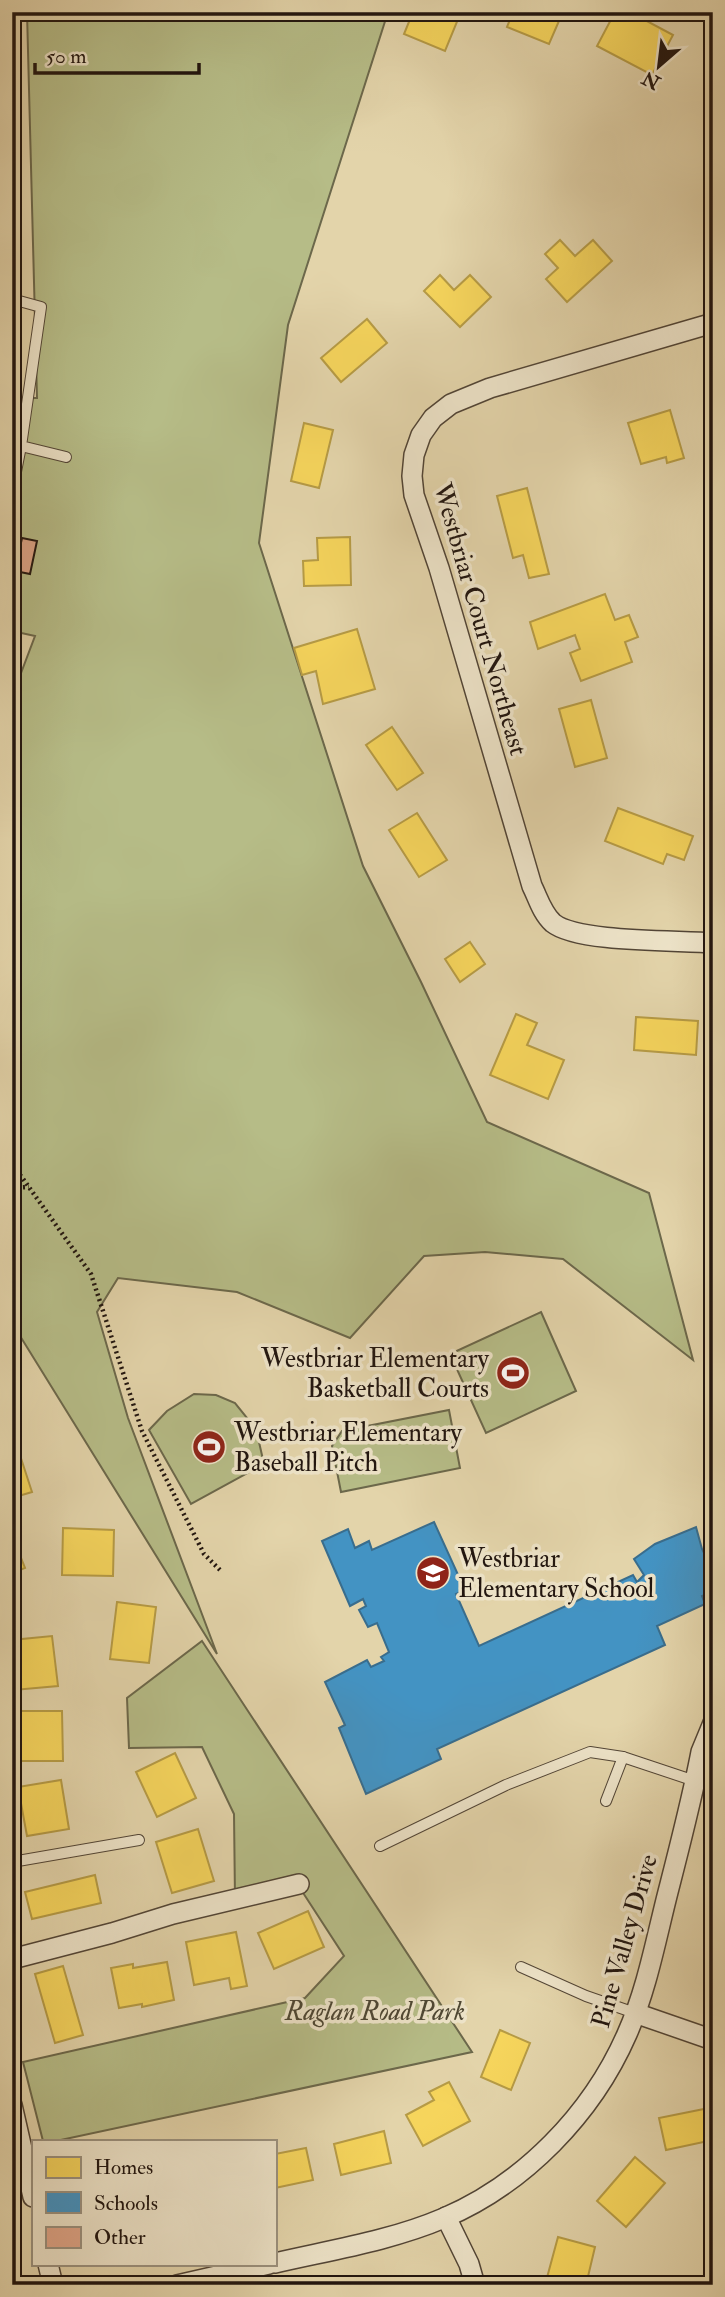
<svg xmlns="http://www.w3.org/2000/svg" width="725" height="2297" viewBox="0 0 725 2297" font-family="'IM FELL Double Pica',serif">
<style>
.green{fill:#b6bc87;stroke:#6c684b;stroke-width:2}
.homes{fill:#f6d55c;stroke:#b69b45;stroke-width:2}
.schools{fill:#4393c3;stroke:#396d8d;stroke-width:2}
.building{fill:#e0a689;stroke:#21150f;stroke-width:2}
.lines{fill:none;stroke-linecap:round;stroke-linejoin:round}
.service-casing{stroke:#524536;stroke-width:12}
.minor-casing{stroke:#524536;stroke-width:22}
.path{stroke:#21150f;stroke-width:4.5;stroke-dasharray:2 3.5;stroke-linecap:butt}
.service{stroke:#ede3c8;stroke-width:10}
.minor{stroke:#ede3c8;stroke-width:19}
.labels{text-anchor:middle;stroke-width:7;stroke-linejoin:round;paint-order:stroke}
.street-label{font-size:26px;fill:#21150f;stroke:#ede3c8}
.poi-label{font-size:26px;fill:#21150f;stroke:#ede3c8;text-anchor:start}
.park-label{font-size:26px;font-style:italic;fill:#4e4733;stroke:#ede3c8}
</style>
<rect width="100%" height="100%" fill="#e3d4aa"/>
<filter id="stains"><feTurbulence type="fractalNoise" baseFrequency=".00286" numOctaves="4"/><feColorMatrix values="0 0 0 0 .2 0 0 0 0 .09 0 0 0 0 .02 0 0 0 .5 -.17"/></filter>
<radialGradient id="worn" r=".72"><stop offset=".6" stop-color="#630" stop-opacity="0"/><stop offset="1" stop-color="#630" stop-opacity=".3"/></radialGradient>
<g class="green">
<polygon points="27,12 388,12 288,325 259,543 363,866 421,982 487,1122 649,1193 693,1360 563,1259 485,1252 424,1256 350,1338 237,1292 118,1278 97,1312 128,1418 217,1654 12,1323 12,697 35,636 12,631 12,398 37,398"/>
<polygon points="541,1312 576,1391 486,1433 450,1354"/>
<polygon points="194,1394 216,1395 235,1403 256,1429 264,1464 191,1504 149,1430 167,1411"/>
<polygon points="449,1410 460,1468 341,1492 332,1446 342,1431"/>
<polygon points="202,1641 472,2052 56,2141 43,2141 23,2062 305,1998 344,1956 298,1885 235,1898 234,1814 202,1747 129,1748 127,1698"/>
</g>
<g class="homes">
<polygon points="413,12 461,12 445,51 404,34"/>
<polygon points="513,12 556,12 562,14 549,44 507,27"/>
<polygon points="615,12 630,12 673,35 652,75 597,46"/>
<polygon points="560,240 575,256 593,240 612,261 567,302 546,279 558,268 545,254"/>
<polygon points="440,275 454,290 470,275 491,297 460,327 424,291"/>
<polygon points="367,319 387,343 341,382 321,358"/>
<polygon points="670,410 684,458 667,463 666,457 641,464 628,423"/>
<polygon points="304,423 333,430 319,488 291,481"/>
<polygon points="527,488 549,574 529,578 523,555 513,558 497,496"/>
<polygon points="350,537 351,585 304,586 303,561 318,560 317,538"/>
<polygon points="605,594 615,620 629,615 638,637 625,642 632,662 581,681 570,653 580,649 575,635 538,649 530,622"/>
<polygon points="357,629 375,689 323,704 316,671 302,675 294,648"/>
<polygon points="591,700 607,758 575,767 559,709"/>
<polygon points="392,727 423,773 397,790 366,745"/>
<polygon points="618,808 693,836 684,860 667,854 663,864 605,841"/>
<polygon points="417,813 447,860 419,877 389,830"/>
<polygon points="470,942 485,964 460,982 445,959"/>
<polygon points="516,1014 537,1023 527,1045 564,1060 548,1099 490,1075"/>
<polygon points="636,1017 698,1021 696,1055 634,1050"/>
<polygon points="17,1446 32,1492 12,1498 12,1448"/>
<polygon points="63,1528 114,1530 113,1576 62,1575"/>
<polygon points="12,1535 25,1568 12,1573"/>
<polygon points="117,1602 156,1607 149,1663 110,1659"/>
<polygon points="52,1636 58,1686 14,1690 12,1640"/>
<polygon points="20,1711 62,1711 63,1761 21,1761"/>
<polygon points="175,1753 196,1798 157,1817 136,1772"/>
<polygon points="61,1780 69,1829 27,1836 18,1787"/>
<polygon points="198,1829 214,1881 172,1893 156,1842"/>
<polygon points="95,1875 101,1903 32,1919 25,1892"/>
<polygon points="308,1911 324,1947 274,1969 258,1933"/>
<polygon points="236,1932 247,1986 231,1989 229,1978 194,1985 186,1942"/>
<polygon points="167,1962 174,2000 142,2007 142,2004 119,2008 111,1968 133,1964 133,1968"/>
<polygon points="63,1966 83,2035 55,2043 35,1974"/>
<polygon points="500,2030 530,2043 511,2090 481,2077"/>
<polygon points="449,2082 470,2121 423,2146 406,2115 434,2100 429,2092"/>
<polygon points="709,2108 713,2124 713,2140 666,2150 659,2118"/>
<polygon points="384,2131 391,2163 341,2175 334,2144"/>
<polygon points="306,2148 313,2180 275,2188 275,2154"/>
<polygon points="635,2157 665,2183 626,2227 597,2201"/>
<polygon points="558,2237 595,2247 586,2285 545,2285"/>
</g>
<polygon class="schools" points="434,1522 465,1590 456,1594 479,1646 633,1575 637,1582 644,1575 634,1559 655,1544 696,1527 702,1549 713,1571 713,1579 708,1582 712,1592 702,1596 705,1604 657,1626 665,1645 437,1749 441,1759 366,1794 339,1728 345,1725 325,1682 367,1660 371,1667 384,1661 381,1657 389,1652 377,1623 368,1627 359,1610 366,1606 363,1599 350,1606 322,1541 348,1529 355,1548 369,1541 372,1550"/>
<polygon class="building" points="22,538 37,541 30,574 15,571"/>
<g class="lines">
<g class="service-casing">
<g id="service">
<polyline points="12,299 41,307 21,446 66,457"/>
<polyline points="12,492 21,446"/>
<polyline points="606,1801 623,1757"/>
<polyline points="380,1846 506,1785 590,1752 623,1757 695,1781"/>
<polyline points="12,1862 139,1840"/>
<polyline points="521,1967 586,1996 635,2013"/>
</g>
</g>
<g class="minor-casing">
<g id="minor">
<path d="M713,323l-223,65 -39,16 -18,14 -12,17 -7,20 -2,21 2,19 25,73 93,318c6,12 10,27 21,37 25,20 125,17 160,20"/>
<polyline points="12,1959 112,1933 173,1914 299,1884"/>
<polyline points="635,2013 713,2040"/>
<polyline points="12,2105 33,2197"/>
<polyline points="446,2217 469,2264 475,2285"/>
<path d="M275,2263c56,-13 115,-22 169,-45 80,-34 148,-104 183,-184 20,-45 29,-95 41,-142 12,-47 24,-93 33,-140l12,-29"/>
<polyline points="48,2264 53,2285"/>
<polyline points="177,2285 269,2264"/>
</g>
</g>
<g class="path">
<polyline points="12,1167 21,1176 91,1274 142,1431 204,1554 222,1572"/>
<polyline points="12,1188 29,1187"/>
</g>
<use href="#service" class="service"/>
<use href="#minor" class="minor"/>
</g>
<defs>
<g id="stadium-disc" transform="scale(1.75)"><circle r="9.5" fill="#8f2418" stroke="#ede3c8"/><path d="M0-5a6.5 5 0 1 0 0 10a6.5 5 0 1 0 0-10ZM-3.5-1.8h7v3.6h-7Z" fill="#fff"/></g>
<g id="school-disc" transform="scale(1.75)"><circle r="9.5" fill="#8f2418" stroke="#ede3c8"/><path d="M0-5L7-2L0 1L-7-2ZM-4 1L0 2.5L4 1V4Q0 6-4 4Z" fill="#fff"/></g>
</defs>
<g fill-rule="evenodd">
<use href="#stadium-disc" x="513" y="1373"/>
<use href="#stadium-disc" x="209" y="1447"/>
<use href="#school-disc" x="433" y="1573"/>
</g>
<g class="labels">
<g class="street-label">
<text transform="translate(481 619) rotate(74)" y="9">Westbriar Court Northeast</text>
<text transform="translate(624 1941) rotate(-74)" y="9">Pine Valley Drive</text>
</g>
<g class="poi-label">
<text x="489" y="1367" text-anchor="end">Westbriar Elementary<tspan x="489" dy="30">Basketball Courts</tspan></text>
<text x="234" y="1441">Westbriar Elementary<tspan x="234" dy="30">Baseball Pitch</tspan></text>
<text x="458" y="1567">Westbriar<tspan x="458" dy="30">Elementary School</tspan></text>
</g>
<g class="park-label">
<text x="375" y="2020">Raglan Road Park</text>
</g>
</g>
<rect width="725" height="2297" fill="none" stroke="#e3d4aa" stroke-width="42"/>
<rect x="14" y="14" width="697" height="2269" fill="none" stroke="#21150f" stroke-width="3.5"/>
<rect x="21" y="21" width="683" height="2255" fill="none" stroke="#21150f" stroke-width="2"/>
<rect x="32" y="2140" width="245" height="126" fill="#ede3c8" stroke="#9b917e" stroke-width="2"/>
<rect x="46" y="2157" width="35" height="21" fill="#f6d55c" stroke="#9b917e" stroke-width="2"/>
<text x="94" y="2174" font-size="21" fill="#21150f">Homes</text>
<rect x="46" y="2192" width="35" height="21" fill="#4393c3" stroke="#9b917e" stroke-width="2"/>
<text x="94" y="2210" font-size="21" fill="#21150f">Schools</text>
<rect x="46" y="2227" width="35" height="21" fill="#e0a689" stroke="#9b917e" stroke-width="2"/>
<text x="94" y="2244" font-size="21" fill="#21150f">Other</text>
<g transform="translate(659 66) rotate(208)" stroke="#ede3c8" stroke-width="5" paint-order="stroke">
<path d="M0-5L12 26L0 18L-12 26Z" fill="#21150f"/>
<text y="-10" font-size="19" font-weight="bold" text-anchor="middle" fill="#21150f">N</text>
</g>
<path d="M35 63v10h164v-10" fill="none" stroke="#21150f" stroke-width="3.5"/>
<text x="46" y="63" font-size="21" fill="#21150f" stroke="#ede3c8" stroke-width="5" paint-order="stroke">50 m</text>
<rect width="100%" height="100%" filter="url(#stains)"/>
<rect width="100%" height="100%" fill="url(#worn)"/>
</svg>
